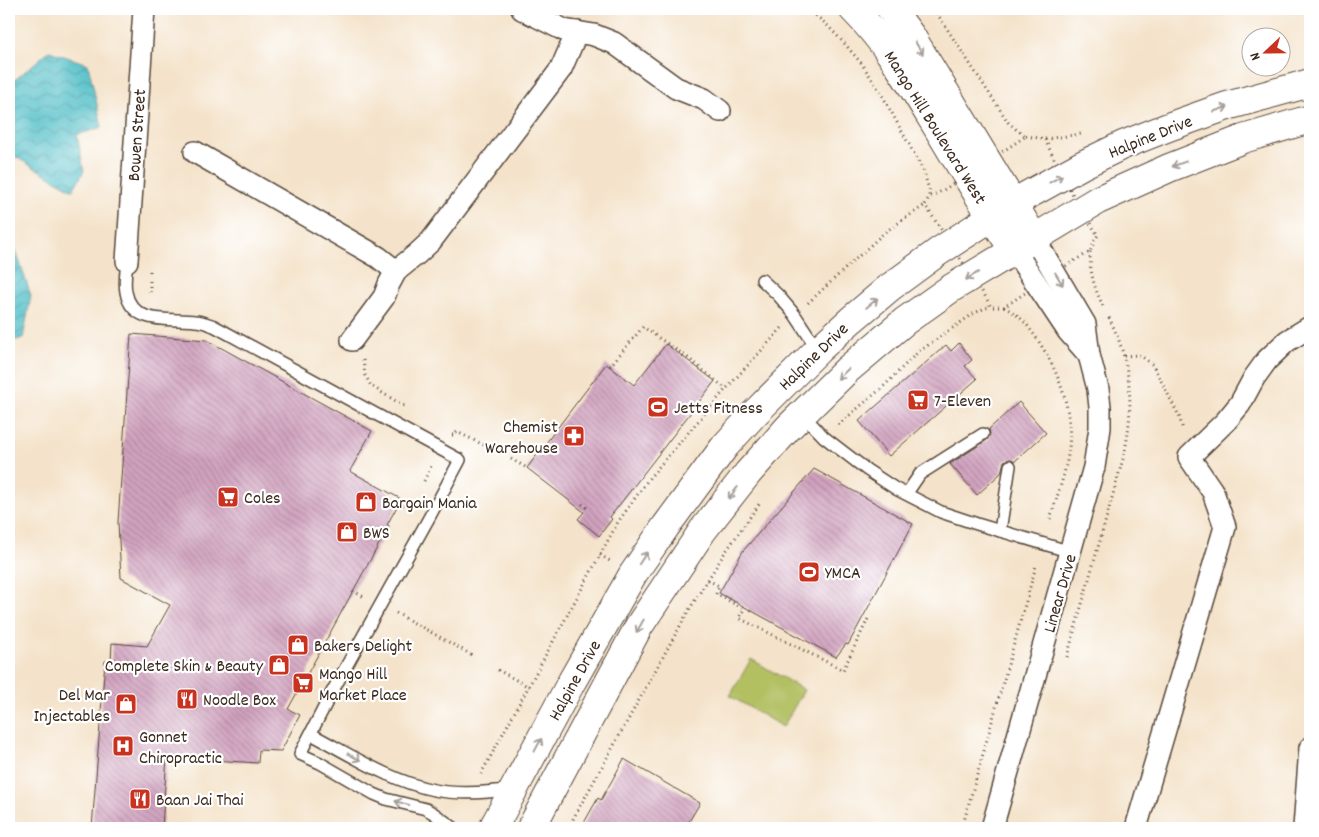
<svg xmlns="http://www.w3.org/2000/svg" width="1319" height="837" viewBox="0 0 1319 837" font-family="Dekko,sans-serif">
<style>
.pitch{fill:#b2c062;stroke:#767540}
.water{fill:url(#water-waves);stroke:#467473}
.building{fill:url(#building-back-hatch)}
.lines{fill:none;stroke-linecap:round;stroke-linejoin:round}
.service-casing{stroke:#574638;stroke-width:14}
.minor-casing{stroke:#574638;stroke-width:24}
.tertiary-casing{stroke:#574638;stroke-width:30}
.secondary-casing{stroke:#574638;stroke-width:30}
.path{stroke:#574638;stroke-width:3;stroke-dasharray:1 4;stroke-linecap:butt}
.service{stroke:#fff;stroke-width:11}
.minor{stroke:#fff;stroke-width:21}
.tertiary{stroke:#fff;stroke-width:28}
.secondary{stroke:#fff;stroke-width:28}
.oneway{stroke:#a79f9a}
.labels{text-anchor:middle;stroke-width:4.5;stroke-linejoin:round;paint-order:stroke}
.street-label{font-size:18px;fill:#3b2a1e;stroke:#fff}
.poi-label{font-size:18px;fill:#3b2a1e;stroke:#fff;text-anchor:start}
</style>
<defs>
<pattern id="water-waves" width="16" height="10" patternUnits="userSpaceOnUse" patternTransform="scale(1.25)"><rect width="16" height="10" fill="#51bfc8"/><path d="M0 5q4-4 8 0t8 0" fill="none" stroke="#449ba2"/></pattern>
<pattern id="building-back-hatch" width="6" height="6" patternUnits="userSpaceOnUse" patternTransform="scale(1.25)"><rect width="6" height="6" fill="#d1a2bf"/><path d="M-1 5l2 2M0 0l6 6M5-1l2 2" fill="none" stroke="#ab849b"/></pattern>
</defs>
<rect width="100%" height="100%" fill="#fff"/>
<filter id="ink" filterUnits="userSpaceOnUse"><feTurbulence type="fractalNoise" baseFrequency=".02" numOctaves="2"/><feDisplacementMap in="SourceGraphic" scale="10" xChannelSelector="R" yChannelSelector="G"/><feConvolveMatrix kernelMatrix="1 2 1 2 8 2 1 2 1" color-interpolation-filters="sRGB"/></filter>
<filter id="wash" filterUnits="userSpaceOnUse"><feTurbulence type="fractalNoise" baseFrequency=".0096" numOctaves="4" result="noise"/><feDisplacementMap in="SourceGraphic" scale="20" xChannelSelector="R" yChannelSelector="G"/><feGaussianBlur stdDeviation="1.12" result="paint"/><feColorMatrix in="noise" values="0 0 0 0 0 0 0 0 0 0 0 0 0 0 0 0 0 1.4 0 .05"/><feComposite in="paint" operator="in"/></filter>
<g filter="url(#wash)">
<rect width="100%" height="100%" fill="#f4e3ca"/>
<polygon class="pitch" points="751,659 804,690 783,727 730,696"/>
<g class="water">
<polygon points="49,51 88,64 102,127 77,135 84,171 73,190 9,153 9,85"/>
<polygon points="9,245 16,251 31,296 23,338 9,342"/>
</g>
<g id="blocks">
<g class="building">
<polygon points="131,334 207,340 372,431 350,471 401,499 387,525 389,526 288,709 300,715 281,751 259,750 258,763 167,757 162,828 92,828 105,661 111,661 112,643 147,646 170,605 121,578 118,522"/>
<polygon points="959,343 972,360 965,366 977,379 889,456 859,421 946,345 951,351"/>
<polygon points="666,344 715,381 610,517 612,519 599,536 578,519 584,512 527,468 606,364 634,385"/>
<polygon points="1019,402 1046,433 1015,461 1011,459 1004,461 1001,473 977,495 950,464 987,440 990,434 989,429"/>
<polygon points="814,469 913,524 848,645 846,644 836,657 719,593 743,551"/>
<polygon points="624,759 700,803 685,828 581,828 598,798 601,800"/>
</g>
</g>
</g>
<g filter="url(#ink)">
<use href="#blocks" fill-opacity="0" stroke="#574638" stroke-width="1"/>
<g class="lines">
<g class="service-casing">
<g id="service">
<path d="M127,261c-1,10 -3,21 -1,31 6,34 44,26 69,29 7,0 13,3 19,5l246,134 -30,56 -38,68 -60,108 -32,62 20,9 54,31 12,5 40,10 7,4 21,15"/>
<polyline points="762,280 778,295 795,315 818,350"/>
<polyline points="802,414 824,437 867,470 896,489 941,512 977,524 1071,552"/>
<polyline points="907,493 920,474 983,434"/>
<polyline points="1000,531 1010,466"/>
<path d="M311,734c40,21 79,47 123,56 26,5 52,3 77,-1"/>
</g>
</g>
<g class="minor-casing">
<g id="minor">
<polyline points="522,9 564,30 594,35 614,43 676,88 704,99 720,111"/>
<polyline points="195,152 378,257 396,271"/>
<polyline points="1014,250 1068,331 1089,355"/>
<polyline points="127,261 144,9"/>
<polyline points="352,340 384,297 389,284 396,271 417,254 431,241 561,69 577,32"/>
<polyline points="992,828 1094,467 1100,428 1100,407 1098,389 1089,355 1085,324 1034,238"/>
<polyline points="1136,828 1225,527 1213,492 1189,457 1226,421 1240,404 1254,378 1267,360 1287,341 1310,327"/>
<polyline points="1304,828 1310,748"/>
</g>
</g>
<g class="tertiary-casing">
<g id="tertiary">
<path d="M853,9c31,31 53,67 76,105 28,45 54,92 85,136"/>
<polyline points="891,9 911,36 1034,238"/>
</g>
</g>
<g class="secondary-casing">
<g id="secondary">
<polyline points="493,828 572,681 633,574 666,526 725,446 755,413 818,350 851,320 889,288 938,252 1013,203 1082,165 1123,145 1171,126 1227,106 1310,83"/>
<polyline points="531,828 639,626 703,530 748,473 788,428 847,370 905,321 950,289 1098,200 1169,168 1243,139 1310,119"/>
</g>
</g>
<g class="path">
<polyline points="808,9 826,24 844,43 862,64 881,93 924,172 929,190 929,197"/>
<polyline points="934,9 1008,122 1017,130 1026,136"/>
<path d="M1026,136l19,3c14,32 33,67 53,96l-3,5 -5,12 -13,7 -22,14 -51,34h-13l-6,-11 -60,-91 4,-8 13,-6z"/>
<polyline points="1045,139 1081,134"/>
<path d="M1090,252c0,22 4,35 13,54"/>
<polyline points="150,292 150,269"/>
<polyline points="808,303 885,232 925,205"/>
<path d="M1004,307c7,4 14,8 19,14 5,4 8,10 12,15 23,33 38,72 34,112 -3,25 -12,48 -19,71"/>
<polyline points="1124,356 1138,355 1141,356 1153,365 1179,416 1183,430"/>
<polyline points="363,360 365,375 371,386 404,406"/>
<polyline points="610,366 643,327 687,357 726,389"/>
<polyline points="838,425 883,387 918,352 973,314 985,308 991,307"/>
<polyline points="452,435 454,435 457,432 484,445"/>
<polyline points="511,459 527,468"/>
<polyline points="424,481 432,464"/>
<polyline points="399,503 409,507"/>
<polyline points="582,504 587,508"/>
<polyline points="600,555 610,561"/>
<polyline points="708,580 719,586 716,594 744,609 739,618 843,670 869,617"/>
<polyline points="353,591 366,598"/>
<polyline points="396,613 472,655"/>
<path d="M1067,657l56,-198c12,-49 9,-98 -15,-143"/>
<polyline points="498,670 529,687"/>
<polyline points="481,774 618,522 650,477 726,389 782,328"/>
<polyline points="568,828 689,610 724,554 760,503"/>
<polyline points="962,828 1036,566"/>
</g>
<use href="#service" class="service"/>
<use href="#minor" class="minor"/>
<use href="#tertiary" class="tertiary"/>
<use href="#secondary" class="secondary"/>
</g>
<defs><path id="oneway-shaft" d="M-6 0H5M1.5-3L5.5 0L1.5 3" fill="none" stroke-width="1.6" stroke-linecap="round" stroke-linejoin="round" transform="scale(1.25)"/></defs>
<g class="oneway">
<use href="#oneway-shaft" transform="translate(919 48) rotate(58)"/>
<use href="#oneway-shaft" transform="translate(1221 109) rotate(-19)"/>
<use href="#oneway-shaft" transform="translate(1179 164) rotate(159)"/>
<use href="#oneway-shaft" transform="translate(1056 179) rotate(-29)"/>
<use href="#oneway-shaft" transform="translate(972 276) rotate(149)"/>
<use href="#oneway-shaft" transform="translate(1059 279) rotate(59)"/>
<use href="#oneway-shaft" transform="translate(872 303) rotate(-40)"/>
<use href="#oneway-shaft" transform="translate(843 374) rotate(136)"/>
<use href="#oneway-shaft" transform="translate(733 493) rotate(128)"/>
<use href="#oneway-shaft" transform="translate(643 558) rotate(-56)"/>
<use href="#oneway-shaft" transform="translate(640 626) rotate(120)"/>
<use href="#oneway-shaft" transform="translate(538 745) rotate(-62)"/>
<use href="#oneway-shaft" transform="translate(354 757) rotate(29)"/>
<use href="#oneway-shaft" transform="translate(402 803) rotate(-165)"/>
</g>
</g>
<defs>
<g id="supermarket-square" transform="scale(1.125)"><rect x="-9" y="-9" width="18" height="18" rx="4" fill="#c8321e" stroke="#fff"/><path d="M-6-5.5h2.5l.6 2H6L4.5 2H-2.5L-4.4-4H-6ZM-1.5 3.2a1.3 1.3 0 1 0 .1 0ZM3 3.2a1.3 1.3 0 1 0 .1 0Z" fill="#fff"/></g>
<g id="stadium-square" transform="scale(1.125)"><rect x="-9" y="-9" width="18" height="18" rx="4" fill="#c8321e" stroke="#fff"/><path d="M0-5a6.5 5 0 1 0 0 10a6.5 5 0 1 0 0-10ZM-3.5-1.8h7v3.6h-7Z" fill="#fff"/></g>
<g id="pharmacy-square" transform="scale(1.125)"><rect x="-9" y="-9" width="18" height="18" rx="4" fill="#c8321e" stroke="#fff"/><path d="M-2-6h4v4h4v4h-4v4h-4v-4h-4v-4h4Z" fill="#fff"/></g>
<g id="shop-square" transform="scale(1.125)"><rect x="-9" y="-9" width="18" height="18" rx="4" fill="#c8321e" stroke="#fff"/><path d="M-5-2.5h2.3a2.7 3.5 0 0 1 5.4 0H5L5.5 6h-11ZM-1.5-2.5h3a1.5 2.3 0 0 0-3 0Z" fill="#fff"/></g>
<g id="restaurant-square" transform="scale(1.125)"><rect x="-9" y="-9" width="18" height="18" rx="4" fill="#c8321e" stroke="#fff"/><path d="M-5-6h1v4h1v-4h1v4h1v-4h1v5L-1.5 .5V6h-2V.5L-5-1ZM5-6V6H3V1.5H1.5Q1.5-4 5-6Z" fill="#fff"/></g>
<g id="hospital-square" transform="scale(1.125)"><rect x="-9" y="-9" width="18" height="18" rx="4" fill="#c8321e" stroke="#fff"/><path d="M-5-5h3v3.5h4V-5h3V5h-3V1.5h-4V5h-3Z" fill="#fff"/></g>
</defs>
<g fill-rule="evenodd">
<use href="#supermarket-square" x="918" y="400"/>
<use href="#stadium-square" x="658" y="407"/>
<use href="#pharmacy-square" x="574" y="436"/>
<use href="#supermarket-square" x="228" y="497"/>
<use href="#shop-square" x="366" y="502"/>
<use href="#shop-square" x="347" y="532"/>
<use href="#stadium-square" x="809" y="572"/>
<use href="#shop-square" x="298" y="645"/>
<use href="#shop-square" x="279" y="665"/>
<use href="#supermarket-square" x="303" y="683"/>
<use href="#restaurant-square" x="187" y="699"/>
<use href="#shop-square" x="126" y="704"/>
<use href="#hospital-square" x="123" y="746"/>
<use href="#restaurant-square" x="140" y="799"/>
</g>
<g class="labels">
<g class="street-label">
<text transform="translate(936 127) rotate(58)" y="6">Mango Hill Boulevard West</text>
<text transform="translate(136 135) rotate(-86)" y="6">Bowen Street</text>
<text transform="translate(1150 136) rotate(-22)" y="6">Halpine Drive</text>
<text transform="translate(813 356) rotate(-44)" y="6">Halpine Drive</text>
<text transform="translate(1059 593) rotate(-74)" y="6">Linear Drive</text>
<text transform="translate(574 680) rotate(-61)" y="6">Halpine Drive</text>
</g>
<g class="poi-label">
<text x="934" y="406">7-Eleven</text>
<text x="674" y="413">Jetts Fitness</text>
<text x="558" y="432" text-anchor="end">Chemist<tspan x="558" dy="21">Warehouse</tspan></text>
<text x="244" y="503">Coles</text>
<text x="382" y="508">Bargain Mania</text>
<text x="363" y="538">BWS</text>
<text x="825" y="578">YMCA</text>
<text x="314" y="651">Bakers Delight</text>
<text x="263" y="671" text-anchor="end">Complete Skin &amp; Beauty</text>
<text x="319" y="679">Mango Hill<tspan x="319" dy="21">Market Place</tspan></text>
<text x="110" y="700" text-anchor="end">Del Mar<tspan x="110" dy="21">Injectables</tspan></text>
<text x="203" y="705">Noodle Box</text>
<text x="139" y="742">Gonnet<tspan x="139" dy="21">Chiropractic</tspan></text>
<text x="156" y="805">Baan Jai Thai</text>
</g>
</g>
<rect width="1319" height="837" fill="none" stroke="#fff" stroke-width="30"/>
<g transform="translate(1266 52) rotate(248)"><circle r="24" fill="#ffffff" stroke="#b1aaa5"/>
<path d="M0-4L9 19L0 12L-9 19Z" fill="#c8321e"/>
<text y="-8" font-size="14" font-weight="bold" text-anchor="middle" fill="#3b2a1e">N</text>
</g>
</svg>
